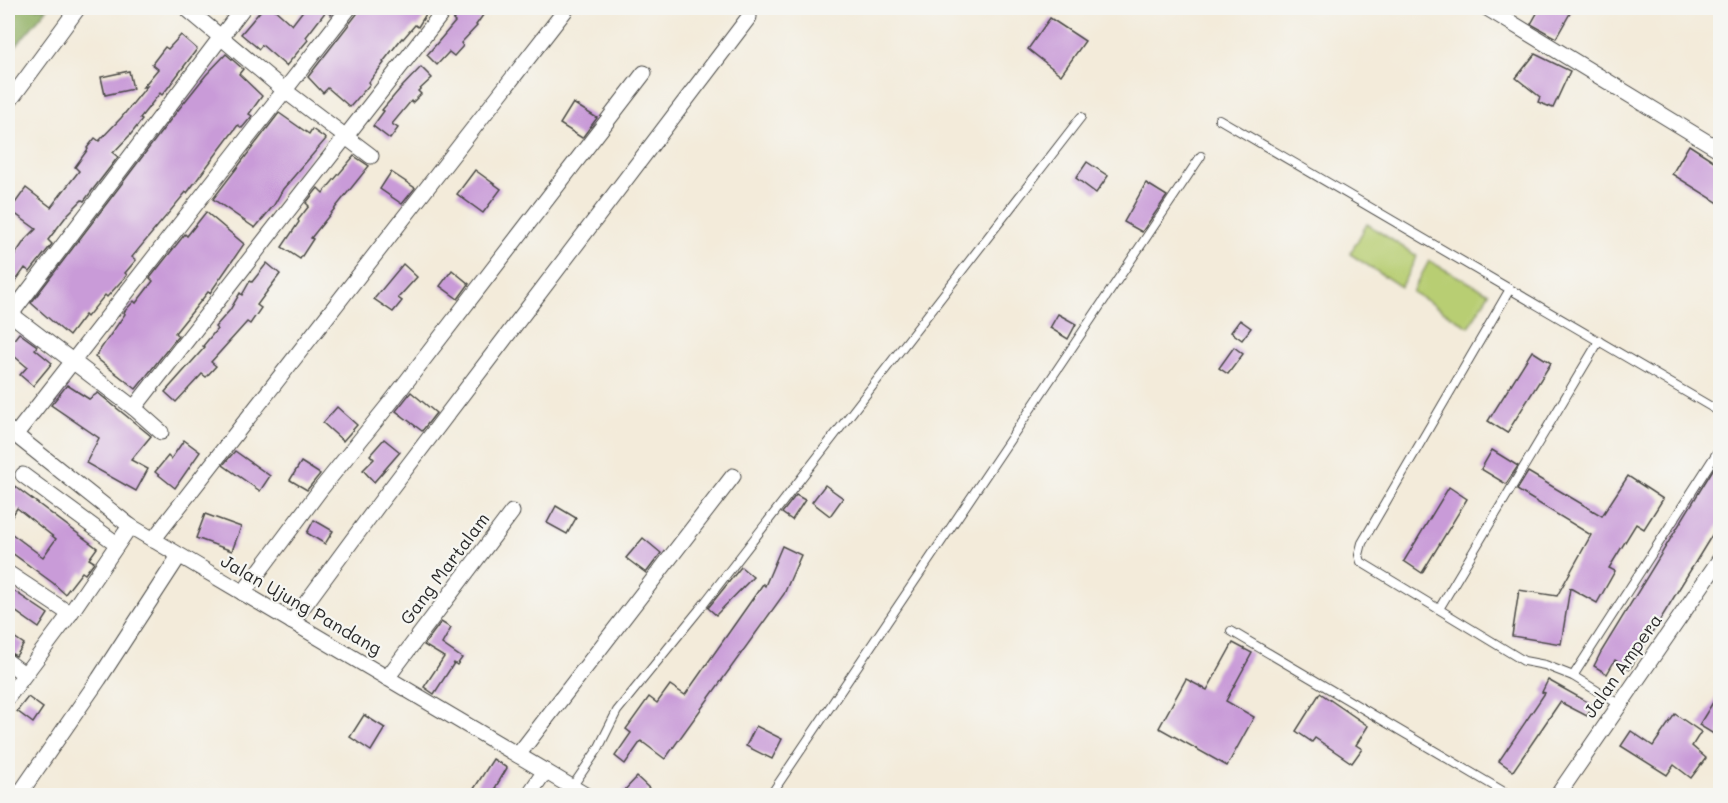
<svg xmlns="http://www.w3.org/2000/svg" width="1728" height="803" viewBox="0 0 1728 803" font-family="Mali,sans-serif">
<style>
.green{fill:#b8ce73;stroke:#727c4f;stroke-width:1.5}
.forest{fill:#92b165;stroke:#5e6e48;stroke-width:1.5}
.building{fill:#c99bd8}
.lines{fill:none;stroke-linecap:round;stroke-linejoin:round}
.service-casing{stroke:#494845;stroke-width:10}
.minor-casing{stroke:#494845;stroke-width:17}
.service{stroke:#fff;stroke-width:8}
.minor{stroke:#fff;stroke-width:15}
.labels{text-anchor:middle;stroke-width:4.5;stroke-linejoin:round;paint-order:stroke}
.street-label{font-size:18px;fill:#2b2b2b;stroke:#f6f6f2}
</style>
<rect width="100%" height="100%" fill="#f6f6f2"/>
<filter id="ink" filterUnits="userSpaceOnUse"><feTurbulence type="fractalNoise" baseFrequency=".0167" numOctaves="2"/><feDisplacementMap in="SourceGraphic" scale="12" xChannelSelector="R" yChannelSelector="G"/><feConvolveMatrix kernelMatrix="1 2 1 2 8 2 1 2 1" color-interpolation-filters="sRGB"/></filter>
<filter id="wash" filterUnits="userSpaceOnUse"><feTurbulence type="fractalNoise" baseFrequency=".008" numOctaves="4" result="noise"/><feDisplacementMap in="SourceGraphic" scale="24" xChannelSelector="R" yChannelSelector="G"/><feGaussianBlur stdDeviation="1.35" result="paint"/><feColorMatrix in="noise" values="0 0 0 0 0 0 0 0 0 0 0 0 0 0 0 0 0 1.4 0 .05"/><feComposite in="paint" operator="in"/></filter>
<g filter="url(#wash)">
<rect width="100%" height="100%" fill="#f3ebda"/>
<g class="green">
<polygon points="1367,224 1417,256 1401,287 1350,254"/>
<polygon points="1429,261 1489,293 1469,327 1412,292"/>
</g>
<polygon class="forest" points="8,8 48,8 8,55"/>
<g id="blocks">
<g class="building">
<polygon points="263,8 273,8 292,25 305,8 337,8 331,15 326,11 306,37 308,40 286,66 262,45 259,49 241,34"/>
<polygon points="358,8 416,8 426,14 418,27 415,25 403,39 402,38 383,62 384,63 369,82 370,84 350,107 328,88 323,93 308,77 357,14"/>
<polygon points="465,8 488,8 476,25 477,26 461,43 463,46 454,56 449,52 437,65 427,55 455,22 453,20"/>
<polygon points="1540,8 1573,8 1556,38 1531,24"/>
<polygon points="1050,18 1085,41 1061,75 1028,49"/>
<polygon points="181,35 197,49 167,89 162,95 160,93 140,118 142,120 131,134 113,153 118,157 84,201 82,200 68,214 48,240 52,244 30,272 25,268 8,292 8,265 25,240 36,229 10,210 26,188 51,207 79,171 75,167 88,149 87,148 95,138 99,141 121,118 147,86 143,87 158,69 152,64 165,47 168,49"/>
<polygon points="226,54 243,69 239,74 262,96 249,114 252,116 242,128 238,125 187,193 186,192 132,257 136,260 125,273 127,275 107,297 105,295 87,317 85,315 69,336 31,303 171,119 206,75"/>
<polygon points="1535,54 1570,71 1553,108 1538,102 1540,97 1516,78"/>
<polygon points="421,67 432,78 418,91 421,94 412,103 411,101 392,124 398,128 390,139 373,126 384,111 382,110 399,90"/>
<polygon points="129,71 133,89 105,95 101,77"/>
<polygon points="573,103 597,118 582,138 560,124"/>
<polygon points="279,113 309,134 312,129 326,139 283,189 274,205 255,228 213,199"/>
<polygon points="1689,145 1720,165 1720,204 1672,174"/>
<polygon points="354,156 369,166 311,238 313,239 300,259 282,247 299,222 298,220 309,206 306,203 318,188 323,193"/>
<polygon points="1087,162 1108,176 1096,193 1076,178"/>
<polygon points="475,170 501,189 483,213 457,194"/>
<polygon points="391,172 415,188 402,204 380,189"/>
<polygon points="1146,183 1167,196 1142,232 1124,222"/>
<polygon points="206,212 244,244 210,293 208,292 175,333 178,336 136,389 95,357 125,314 124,312 134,301 136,303 153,281 150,278 185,234 187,236"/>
<polygon points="267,263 280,274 257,305 261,308 250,324 247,322 211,362 216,366 206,377 202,374 176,402 165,392 205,347 203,346 217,329 215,327 230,310 240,293 242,295 250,281 252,282"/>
<polygon points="403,264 417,277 398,298 402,301 393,312 374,299"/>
<polygon points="452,270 469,284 458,299 440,286"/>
<polygon points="1058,314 1076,324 1068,339 1050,328"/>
<polygon points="1240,320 1251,328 1242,340 1231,332"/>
<polygon points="19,333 37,346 35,349 52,363 33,386 20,375 27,367 8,351 8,347"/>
<polygon points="1234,347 1243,354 1228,374 1219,368"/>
<polygon points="1532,351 1551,363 1507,433 1488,421"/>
<polygon points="67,385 89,399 98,393 151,436 131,460 148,469 136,491 86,463 99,438 51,405"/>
<polygon points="411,392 436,413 422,431 396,411"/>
<polygon points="337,407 357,425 343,441 323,423"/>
<polygon points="384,439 400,452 374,482 363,470 374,459 370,455"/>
<polygon points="184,440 200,452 175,488 155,472 168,456 171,459"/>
<polygon points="1492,450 1518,466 1506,484 1481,469"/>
<polygon points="235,451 270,476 260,491 223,465"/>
<polygon points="1720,458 1720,522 1630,669 1615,660 1607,674 1594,666 1601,652"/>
<polygon points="301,462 320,474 307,490 290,480"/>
<polygon points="1528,472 1602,516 1628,476 1663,499 1644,529 1636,524 1609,568 1615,571 1597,603 1570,588 1561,644 1512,636 1519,590 1557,596 1591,535 1517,490"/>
<polygon points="8,481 97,548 89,559 94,562 85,574 82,572 65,594 53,583 8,550 8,531 43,557 56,539 17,508 8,523"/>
<polygon points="825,485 843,498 830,516 812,502"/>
<polygon points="1449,487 1467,499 1422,573 1404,561"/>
<polygon points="796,495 805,500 792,520 782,513"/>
<polygon points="556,506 576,518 567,534 547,523"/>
<polygon points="205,514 241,527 232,551 196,538"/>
<polygon points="314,520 333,531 325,544 307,533"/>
<polygon points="643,538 661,553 646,573 626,558"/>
<polygon points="782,546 801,555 784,594 665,759 641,741 625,764 615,756 631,733 626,729 649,697 657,703 670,685 685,695 763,584 765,586"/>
<polygon points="741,567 753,577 716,615 708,608"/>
<polygon points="8,587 48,614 39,628 8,606"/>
<polygon points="441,622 451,628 442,644 462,658 457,665 454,663 434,694 424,687 444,657 424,645"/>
<polygon points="8,633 24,644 16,656 8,652"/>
<polygon points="1233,643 1252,653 1226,701 1254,717 1227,766 1159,728 1186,679 1207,690"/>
<polygon points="1548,680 1593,705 1587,716 1560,702 1513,771 1499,761 1545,693 1542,692"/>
<polygon points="1720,691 1720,738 1699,725"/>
<polygon points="1320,693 1368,726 1356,745 1362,749 1352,763 1315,738 1312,742 1296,731"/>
<polygon points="28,697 43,708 33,723 17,711"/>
<polygon points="1675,714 1701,732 1692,746 1706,758 1691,778 1674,765 1667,775 1621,746 1631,731 1653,746"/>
<polygon points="364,715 385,728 371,751 350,737"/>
<polygon points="756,726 782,739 772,759 746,746"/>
<polygon points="493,759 507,768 495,788 506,795 470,795"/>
<polygon points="637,777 650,789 644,795 620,795"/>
</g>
</g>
</g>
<g filter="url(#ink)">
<use href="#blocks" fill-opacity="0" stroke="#494845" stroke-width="1.5"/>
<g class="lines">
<g class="service-casing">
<g id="service">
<polyline points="1219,119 1720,412"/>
<polyline points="1510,289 1362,543 1359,555 1361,562 1524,661 1545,665 1573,676 1620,705"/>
<polyline points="1439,609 1599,341"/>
<polyline points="1231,631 1511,796"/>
<polyline points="1573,676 1720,448"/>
<polyline points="572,787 598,749 617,711 699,610 1081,117"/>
<polyline points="770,796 1201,156"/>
</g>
</g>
<g class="minor-casing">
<g id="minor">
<polyline points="186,8 284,90 371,156"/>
<polyline points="1487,8 1720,150"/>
<polyline points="8,103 78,8"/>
<polyline points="8,312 134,408 161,432"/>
<polyline points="11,314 243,8"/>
<polyline points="134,408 446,8"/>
<polyline points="8,429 130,526 587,796"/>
<polyline points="16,434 349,8"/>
<polyline points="23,475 117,544"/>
<polyline points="153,540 567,8"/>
<polyline points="8,573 70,614"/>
<polyline points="243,593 320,490 390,403 644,73"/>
<polyline points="292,622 379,504 749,17"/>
<polyline points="8,662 24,674"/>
<polyline points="387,678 512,512"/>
<polyline points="8,697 70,614 130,526"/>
<polyline points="518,755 733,476"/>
<polyline points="18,796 99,679 179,556"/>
<polyline points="528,796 545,771"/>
<polyline points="1557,796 1720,559"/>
</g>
</g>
<use href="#service" class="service"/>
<use href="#minor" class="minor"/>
</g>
</g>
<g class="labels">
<g class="street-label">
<text transform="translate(445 569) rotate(-53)" y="6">Gang Martalam</text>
<text transform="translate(301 605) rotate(30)" y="6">Jalan Ujung Pandang</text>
<text transform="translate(1623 666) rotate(-55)" y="6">Jalan Ampera</text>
</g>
</g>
<rect width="1728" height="803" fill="none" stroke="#f6f6f2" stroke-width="30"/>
</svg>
